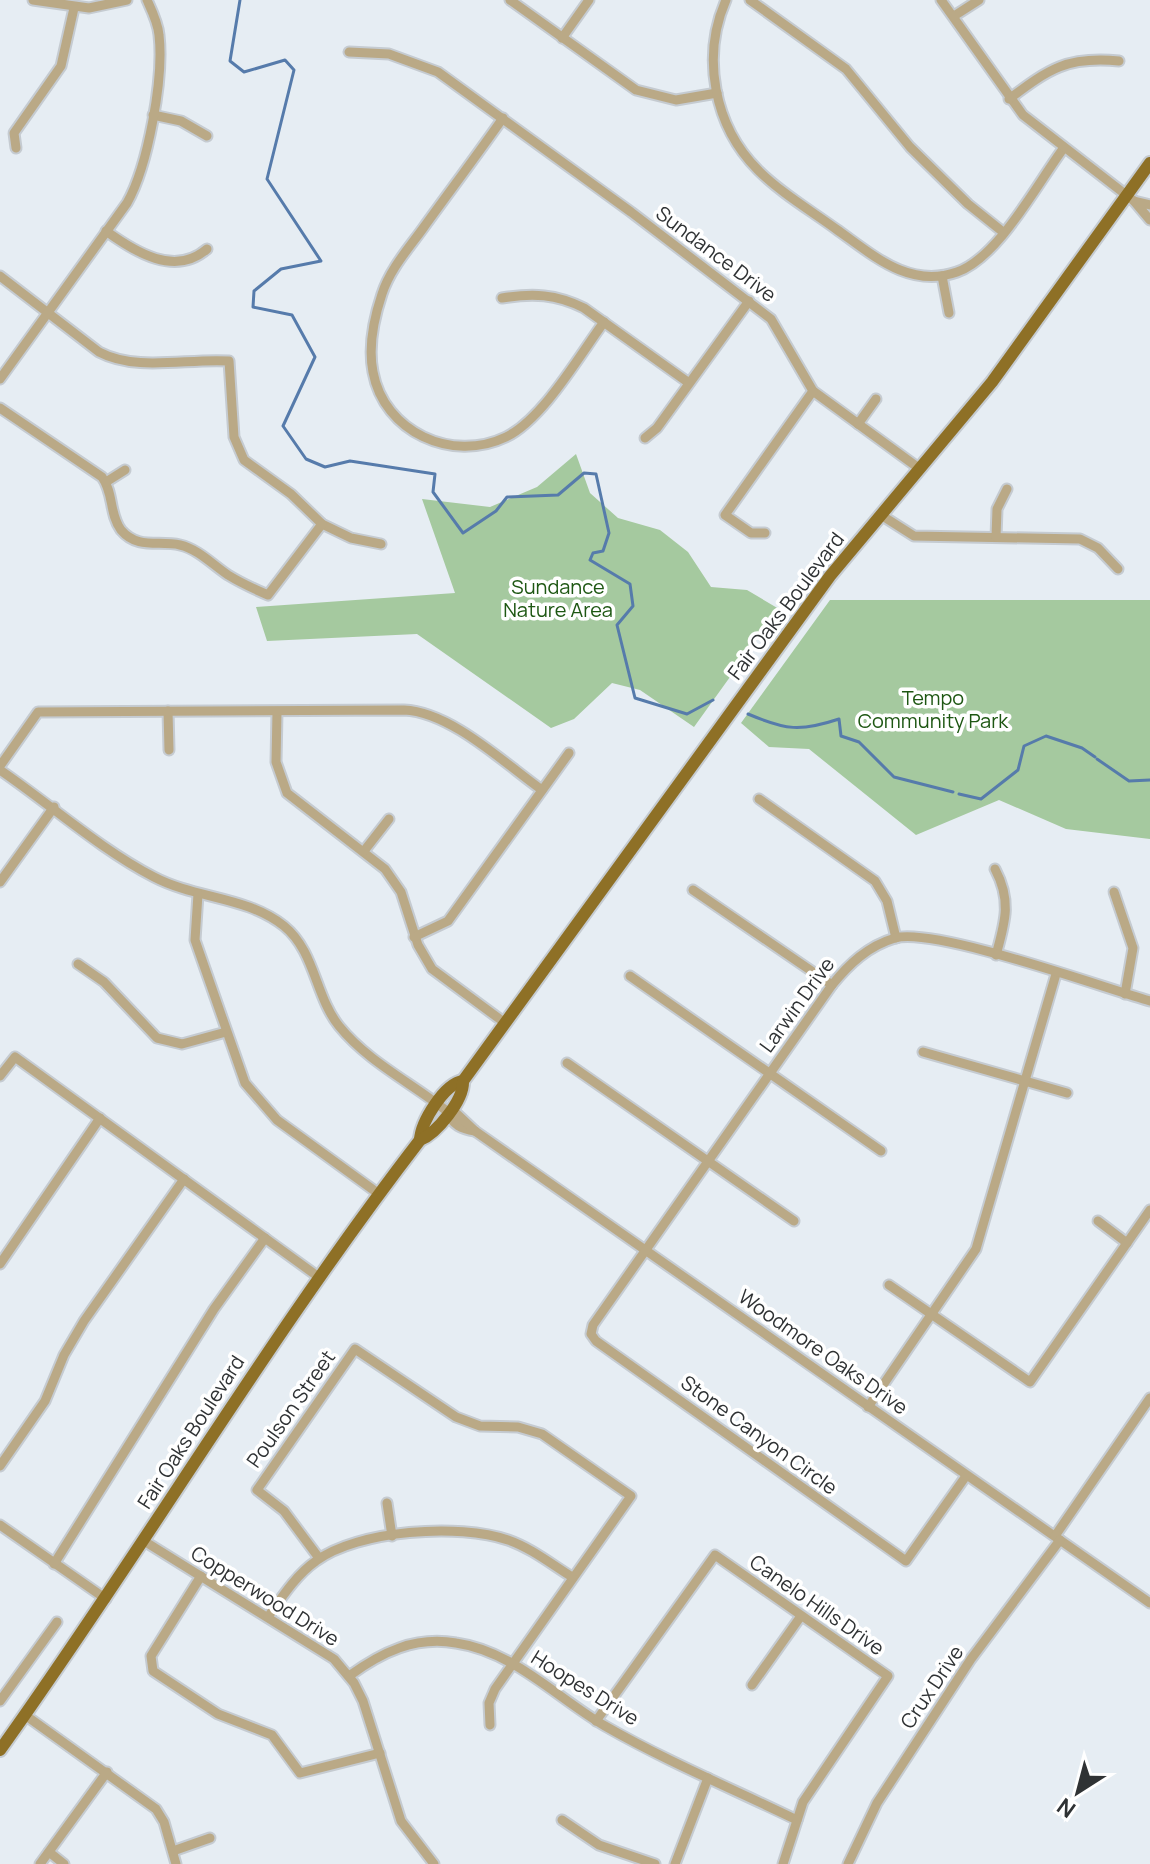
<svg xmlns="http://www.w3.org/2000/svg" width="1150" height="1864" viewBox="0 0 1150 1864" font-family="Manrope,sans-serif">
<style>
.green{fill:#a5c99f}
.lines{fill:none;stroke-linecap:round;stroke-linejoin:round}
.stream{stroke:#567bab;stroke-width:3}
.minor-casing{stroke:#c5cbd1;stroke-width:13}
.major-casing{stroke:#c5cbd1;stroke-width:16}
.minor{stroke:#baa986;stroke-width:9}
.major{stroke:#8e7026;stroke-width:12}
.labels{text-anchor:middle;stroke-width:7;stroke-linejoin:round;paint-order:stroke}
.street-label{font-size:20px;fill:#2f3234;stroke:#fff}
.park-label{font-size:20px;fill:#1e5713;stroke:#fff}
</style>
<rect width="100%" height="100%" fill="#e6edf3"/>
<g class="green">
<polygon points="576,454 590,493 618,518 660,530 688,552 711,587 747,590 779,609 694,727 640,690 612,683 574,719 551,728 417,634 267,641 256,607 455,593 422,499 490,507 537,487"/>
<polygon points="830,600 1150,600 1150,839 1066,829 999,800 916,835 809,749 769,747 741,723"/>
</g>
<g class="lines">
<g class="stream">
<polyline points="240,0 230,61 244,72 285,60 294,70 267,179 321,261 281,269 254,291 253,307 292,315 315,357 283,426 306,459 325,467 350,461 435,474 433,492 463,533 496,511 507,497 558,495 584,473 596,474 609,533 603,551 593,553 590,560 630,584 633,606 617,625 635,698 687,714 713,700"/>
<path d="M748,714c38,16 52,18 91,5l2,17 18,6 35,35 59,15"/>
<polyline points="1097,759 1129,781 1150,780"/>
<polyline points="959,794 981,799 1018,770 1024,746 1046,736 1082,748 1095,757"/>
</g>
<g class="minor-casing">
<g id="minor">
<polyline points="33,0 89,8 127,0"/>
<polyline points="510,0 636,90 676,100 717,93"/>
<path d="M726,0c-25,57 -12,126 32,170 23,23 52,40 78,59 37,26 73,60 121,43 41,-14 80,-88 106,-123"/>
<polyline points="750,0 846,69 910,147 968,204 1003,232"/>
<polyline points="941,0 1023,115 1134,201"/>
<polyline points="954,16 979,0"/>
<polyline points="562,38 589,0"/>
<polyline points="349,52 389,54 438,72 631,212 771,319 813,391 920,469"/>
<path d="M1009,99c40,-30 58,-43 110,-38"/>
<polyline points="153,115 181,121 207,136"/>
<path d="M503,118c-26,37 -53,73 -79,109 -15,21 -34,42 -42,67 -8,24 -14,53 -9,78 11,60 79,91 133,65 37,-18 73,-81 98,-115"/>
<polyline points="16,148 14,133 61,66 74,8"/>
<polyline points="1150,205 1134,201 1150,220"/>
<path d="M106,231c29,21 69,46 101,18"/>
<path d="M0,276l99,76c38,20 88,6 130,9l5,76 10,23 47,34 31,30 29,14 30,6"/>
<polyline points="942,276 949,313"/>
<path d="M502,298c31,-5 54,-4 82,10l105,75"/>
<path d="M0,379l127,-176c21,-37 37,-125 32,-168 -1,-12 -7,-24 -12,-35"/>
<path d="M0,408l102,69c12,16 7,37 19,53 17,20 38,10 59,15 18,4 33,20 48,30 13,8 26,14 40,20l54,-71"/>
<polyline points="858,424 876,399"/>
<polyline points="645,438 657,428 749,301"/>
<polyline points="106,482 125,470"/>
<polyline points="881,515 914,536 1080,539 1098,548 1118,569"/>
<polyline points="765,533 751,533 725,515 813,391"/>
<polyline points="996,537 997,509 1007,489"/>
<polyline points="168,711 169,750"/>
<polyline points="277,712 276,762 287,793 385,869 401,892 418,945 432,969 505,1023"/>
<path d="M0,766l38,-54 366,-2c47,2 100,53 138,80"/>
<path d="M0,770c51,35 100,79 154,107 42,22 92,19 130,49 31,25 31,70 55,100 29,36 73,57 109,86 4,13 14,17 27,19"/>
<polyline points="759,799 875,881 887,901 896,938"/>
<polyline points="364,851 389,819"/>
<path d="M995,869c17,32 10,53 1,86"/>
<polyline points="0,882 54,807"/>
<polyline points="693,890 832,985"/>
<polyline points="1114,892 1133,948 1125,994"/>
<polyline points="198,894 195,940 245,1083 277,1120 379,1194"/>
<polyline points="414,937 448,921 569,753"/>
<polyline points="78,964 104,982 157,1038 182,1044 226,1032"/>
<polyline points="630,976 881,1151"/>
<polyline points="923,1052 1067,1093"/>
<polyline points="567,1063 794,1221"/>
<polyline points="0,1076 15,1057 320,1278"/>
<polyline points="448,1112 456,1113 475,1131 1150,1603"/>
<polyline points="1098,1221 1127,1243"/>
<polyline points="0,1264 100,1118"/>
<polyline points="889,1285 1030,1382 1150,1210"/>
<polyline points="868,1407 976,1249 1056,974"/>
<polyline points="0,1466 45,1401 64,1355 84,1321 184,1179"/>
<path d="M966,1476l-60,85 -310,-220 -5,-7 2,-9 239,-340c17,-21 36,-39 63,-47 40,-11 206,49 255,63"/>
<polyline points="387,1503 392,1536"/>
<polyline points="0,1525 106,1599"/>
<polyline points="1055,1536 1150,1398"/>
<polyline points="144,1541 334,1659 354,1683 363,1701 401,1821 434,1864"/>
<polyline points="319,1558 284,1511 257,1490 355,1349 456,1417 480,1426 518,1427 542,1434 631,1496 495,1689 489,1703 490,1725"/>
<polyline points="54,1564 214,1309 265,1238"/>
<polyline points="201,1576 151,1656 153,1671 218,1714 272,1735 300,1773 380,1753"/>
<path d="M268,1617c14,-20 28,-42 48,-56 42,-31 143,-38 192,-21 23,8 43,24 64,37"/>
<path d="M349,1676c33,-24 66,-40 107,-33 57,8 101,55 149,83 61,35 128,63 192,94"/>
<polyline points="752,1685 801,1616"/>
<polyline points="0,1701 57,1622"/>
<polyline points="25,1715 156,1809 164,1822 176,1864"/>
<polyline points="596,1721 715,1555 888,1676 803,1802 783,1864"/>
<polyline points="562,1820 599,1845 655,1864"/>
<polyline points="173,1851 210,1838"/>
<polyline points="49,1852 64,1864"/>
<polyline points="40,1864 107,1772"/>
<polyline points="675,1864 708,1778"/>
<polyline points="848,1864 877,1803 971,1659 1060,1540"/>
</g>
</g>
<g class="major-casing">
<g id="major">
<path d="M420,1140c1,-18 24,-56 43,-59"/>
<path d="M0,1750c144,-201 269,-414 420,-610 17,-7 44,-40 43,-59l367,-505 162,-194 158,-219"/>
</g>
</g>
<use href="#minor" class="minor"/>
<use href="#major" class="major"/>
</g>
<g class="labels">
<g class="street-label">
<text transform="translate(716 254) rotate(37)" y="7">Sundance Drive</text>
<text transform="translate(786 606) rotate(-53)" y="7">Fair Oaks Boulevard</text>
<text transform="translate(797 1005) rotate(-54)" y="7">Larwin Drive</text>
<text transform="translate(823 1352) rotate(35)" y="7">Woodmore Oaks Drive</text>
<text transform="translate(291 1409) rotate(-55)" y="7">Poulson Street</text>
<text transform="translate(191 1432) rotate(-57)" y="7">Fair Oaks Boulevard</text>
<text transform="translate(759 1435) rotate(36)" y="7">Stone Canyon Circle</text>
<text transform="translate(265 1596) rotate(32)" y="7">Copperwood Drive</text>
<text transform="translate(817 1605) rotate(35)" y="7">Canelo Hills Drive</text>
<text transform="translate(932 1687) rotate(-56)" y="7">Crux Drive</text>
<text transform="translate(585 1688) rotate(32)" y="7">Hoopes Drive</text>
</g>
<g class="park-label">
<text x="558" y="594">Sundance<tspan x="558" dy="23">Nature Area</tspan></text>
<text x="933" y="705">Tempo<tspan x="933" dy="23">Community Park</tspan></text>
</g>
</g>
<g transform="translate(1078 1792) rotate(216)" stroke="#ffffff" stroke-width="6" paint-order="stroke">
<path d="M0-6L14 30L0 20L-14 30Z" fill="#2f3234"/>
<text y="-12" font-size="22" font-weight="bold" text-anchor="middle" fill="#2f3234">N</text>
</g>
</svg>
